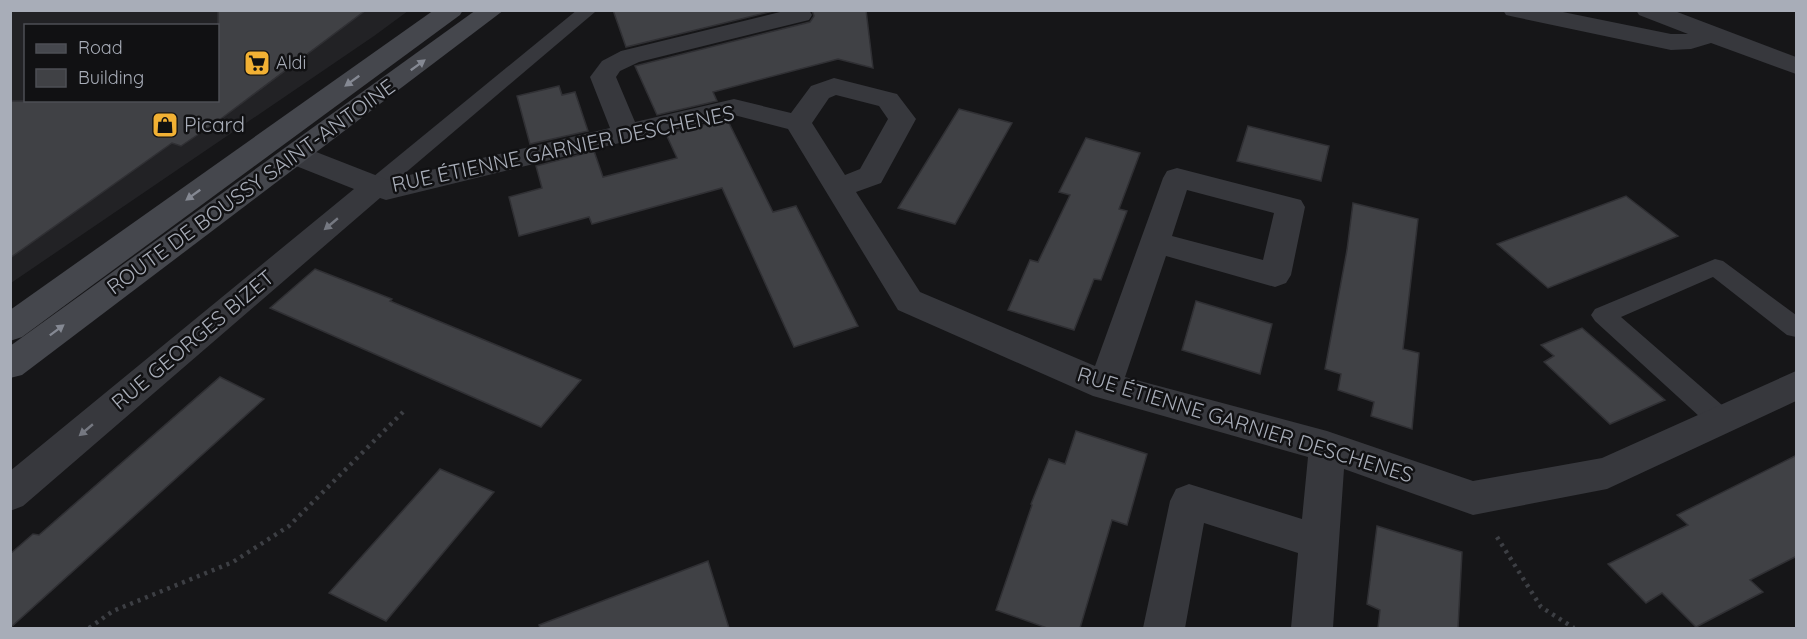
<svg xmlns="http://www.w3.org/2000/svg" width="1807" height="639" viewBox="0 0 1807 639" font-family="Quicksand,sans-serif">
<style>
.built{fill:#222225;fill-rule:evenodd}
.building{fill:#404145;stroke:#303034;stroke-width:1.5}
.lines{fill:none;stroke-linecap:round;stroke-linejoin:round}
.path{stroke:#3d3f44;stroke-width:4.5;stroke-dasharray:3 5;stroke-linecap:butt}
.lane{fill:#37383d;fill-rule:evenodd}
.street{fill:#37383d;fill-rule:evenodd}
.secondary{fill:#45474d;fill-rule:evenodd}
.oneway{fill:#858993}
.oneway2{fill:#757881}
.labels{text-anchor:middle;stroke-width:5;stroke-linejoin:round;paint-order:stroke}
.far-poi-label{font-size:18px;fill:#a8adb8;stroke:#111113;text-anchor:start}
.poi-label{font-size:21px;fill:#a8adb8;stroke:#111113;text-anchor:start}
.street-label{font-size:21px;fill:#a8adb8;stroke:#111113}
</style>
<rect width="100%" height="100%" fill="#161618"/>
<path class="built" d="M11,11h397l-34,25 -363,247zM26,26h192v74h-192z"/>
<g class="building">
<polygon points="218,10 366,10 218,121 181,146 172,143 10,258 10,101 218,100"/>
<polygon points="613,10 777,10 626,47"/>
<polygon points="812,10 866,10 873,68 838,59 713,92 717,101 657,115 635,66 810,22 814,16"/>
<polygon points="559,86 562,95 575,92 588,131 530,144 517,96"/>
<polygon points="959,109 1012,123 955,224 898,208"/>
<polygon points="727,119 773,212 796,206 858,326 794,347 722,188 592,224 589,217 519,236 509,197 542,188 536,166 594,151 603,177 677,158 666,134"/>
<polygon points="1248,126 1329,146 1321,181 1237,161"/>
<polygon points="1086,138 1140,153 1119,209 1127,211 1101,280 1094,279 1074,330 1008,310 1030,260 1038,262 1070,195 1059,192"/>
<polygon points="1626,196 1678,236 1548,288 1497,244"/>
<polygon points="1353,203 1418,219 1403,349 1419,353 1412,429 1371,416 1374,402 1338,390 1341,374 1325,369 1347,250"/>
<polygon points="315,269 392,299 390,301 581,380 541,427 270,308"/>
<polygon points="1196,301 1272,324 1260,374 1182,350"/>
<polygon points="1582,328 1665,400 1610,424 1544,362 1554,356 1541,345"/>
<polygon points="220,377 264,399 10,628 10,554 33,534 39,535"/>
<polygon points="1076,431 1147,454 1127,525 1112,520 1080,628 1047,628 996,610 1032,505 1031,504 1049,459 1065,464"/>
<polygon points="1797,455 1797,556 1750,580 1763,592 1696,627 1662,593 1646,603 1608,564 1688,525 1677,515"/>
<polygon points="440,469 494,492 386,621 329,593"/>
<polygon points="1377,526 1462,552 1458,628 1378,628 1380,610 1367,604"/>
<polygon points="708,561 729,628 540,628 539,625"/>
</g>
<g class="lines">
<g class="path">
<polyline points="1497,537 1541,607 1574,628"/>
<polyline points="89,628 113,611 233,562 289,526 403,412"/>
</g>
<g class="lane">
<polygon points="577,10 595,12 384,191 376,193 368,191 365,186 368,181"/>
<polygon points="1715,259 1723,261 1796,315 1796,337 1787,335 1713,277 1621,317 1730,412 1734,420 1730,428 1721,431 1712,428 1595,321 1591,315 1595,309"/>
</g>
<g class="street">
<path d="M788,10h21l3,5 -3,5 -170,42 -19,9 -4,6 19,45 99,-23 57,14 20,-27 23,-8 63,16 19,25 -35,64 -25,9 64,100 175,74 68,-188 4,-7 10,-3 124,32 4,7 -14,68 -5,8 -11,4 -109,-31 -41,121 202,54 146,50 129,-23 194,-87v30l-189,88 -134,26 -129,-46 -11,159h-42l7,-75 -94,-30 -19,105h-42l27,-127 6,-12 13,-5 113,35 6,-62 -215,-61 -195,-86 -110,-181 -54,-14 -348,85 -6,-2 -357,308 -13,5v-40l344,-282 -68,-27 -4,-7 4,-7 10,-2 10,2 82,32 222,-52 -20,-51 12,-16 19,-10zM836,95l43,11 9,13 -28,50 -15,6 -33,-52 17,-25zM1187,190l87,23 -11,47 -91,-24z"/>
<polygon points="1503,10 1553,10 1671,34 1688,34 1639,15 1636,10 1672,10 1796,57 1796,74 1711,43 1691,49 1671,50 1515,17 1506,15"/>
</g>
<g class="secondary">
<polygon points="434,10 463,10 460,15 22,337 10,341 10,310"/>
<polygon points="476,10 504,10 22,375 10,378 10,346"/>
</g>
</g>
<defs><path id="oneway-solid" d="M-6-.8H1V-3.2L6.5 0L1 3.2V.8H-6Z" transform="scale(1.5)"/></defs>
<g class="oneway">
<use href="#oneway-solid" transform="translate(418 65) rotate(-36)"/>
<use href="#oneway-solid" transform="translate(352 81) rotate(144)"/>
<use href="#oneway-solid" transform="translate(193 195) rotate(144)"/>
<use href="#oneway-solid" transform="translate(57 330) rotate(-37)"/>
</g>
<g class="oneway2">
<use href="#oneway-solid" transform="translate(331 224) rotate(140)"/>
<use href="#oneway-solid" transform="translate(86 430) rotate(140)"/>
</g>
<defs>
<g id="supermarket-square" transform="scale(1.35)"><rect x="-9" y="-9" width="18" height="18" rx="4" fill="#f2b134" stroke="#111113"/><path d="M-6-5.5h2.5l.6 2H6L4.5 2H-2.5L-4.4-4H-6ZM-1.5 3.2a1.3 1.3 0 1 0 .1 0ZM3 3.2a1.3 1.3 0 1 0 .1 0Z" fill="#111"/></g>
<g id="shop-square" transform="scale(1.35)"><rect x="-9" y="-9" width="18" height="18" rx="4" fill="#f2b134" stroke="#111113"/><path d="M-5-2.5h2.3a2.7 3.5 0 0 1 5.4 0H5L5.5 6h-11ZM-1.5-2.5h3a1.5 2.3 0 0 0-3 0Z" fill="#111"/></g>
</defs>
<g fill-rule="evenodd">
<use href="#supermarket-square" x="257" y="63"/>
<use href="#shop-square" x="165" y="125"/>
</g>
<g class="labels">
<g class="far-poi-label">
<text x="276" y="69">Aldi</text>
</g>
<g class="poi-label">
<text x="184" y="132">Picard</text>
</g>
<g class="street-label">
<text transform="translate(563 149) rotate(-12)" y="7">RUE ÉTIENNE GARNIER DESCHENES</text>
<text transform="translate(251 187) rotate(-36)" y="7">ROUTE DE BOUSSY SAINT-ANTOINE</text>
<text transform="translate(193 340) rotate(-40)" y="7">RUE GEORGES BIZET</text>
<text transform="translate(1245 425) rotate(17)" y="7">RUE ÉTIENNE GARNIER DESCHENES</text>
</g>
</g>
<rect width="1807" height="639" fill="none" stroke="#a8adb8" stroke-width="24"/>
<rect x="24" y="24" width="195" height="78" fill="#111113" stroke="#4d4f55" stroke-width="1.5"/>
<rect x="36" y="44" width="30" height="9" fill="#45474d" stroke="#4d4f55" stroke-width="1.5"/>
<text x="78" y="54" font-size="18" fill="#a8adb8">Road</text>
<rect x="36" y="69" width="30" height="18" fill="#404145" stroke="#4d4f55" stroke-width="1.5"/>
<text x="78" y="84" font-size="18" fill="#a8adb8">Building</text>
</svg>
